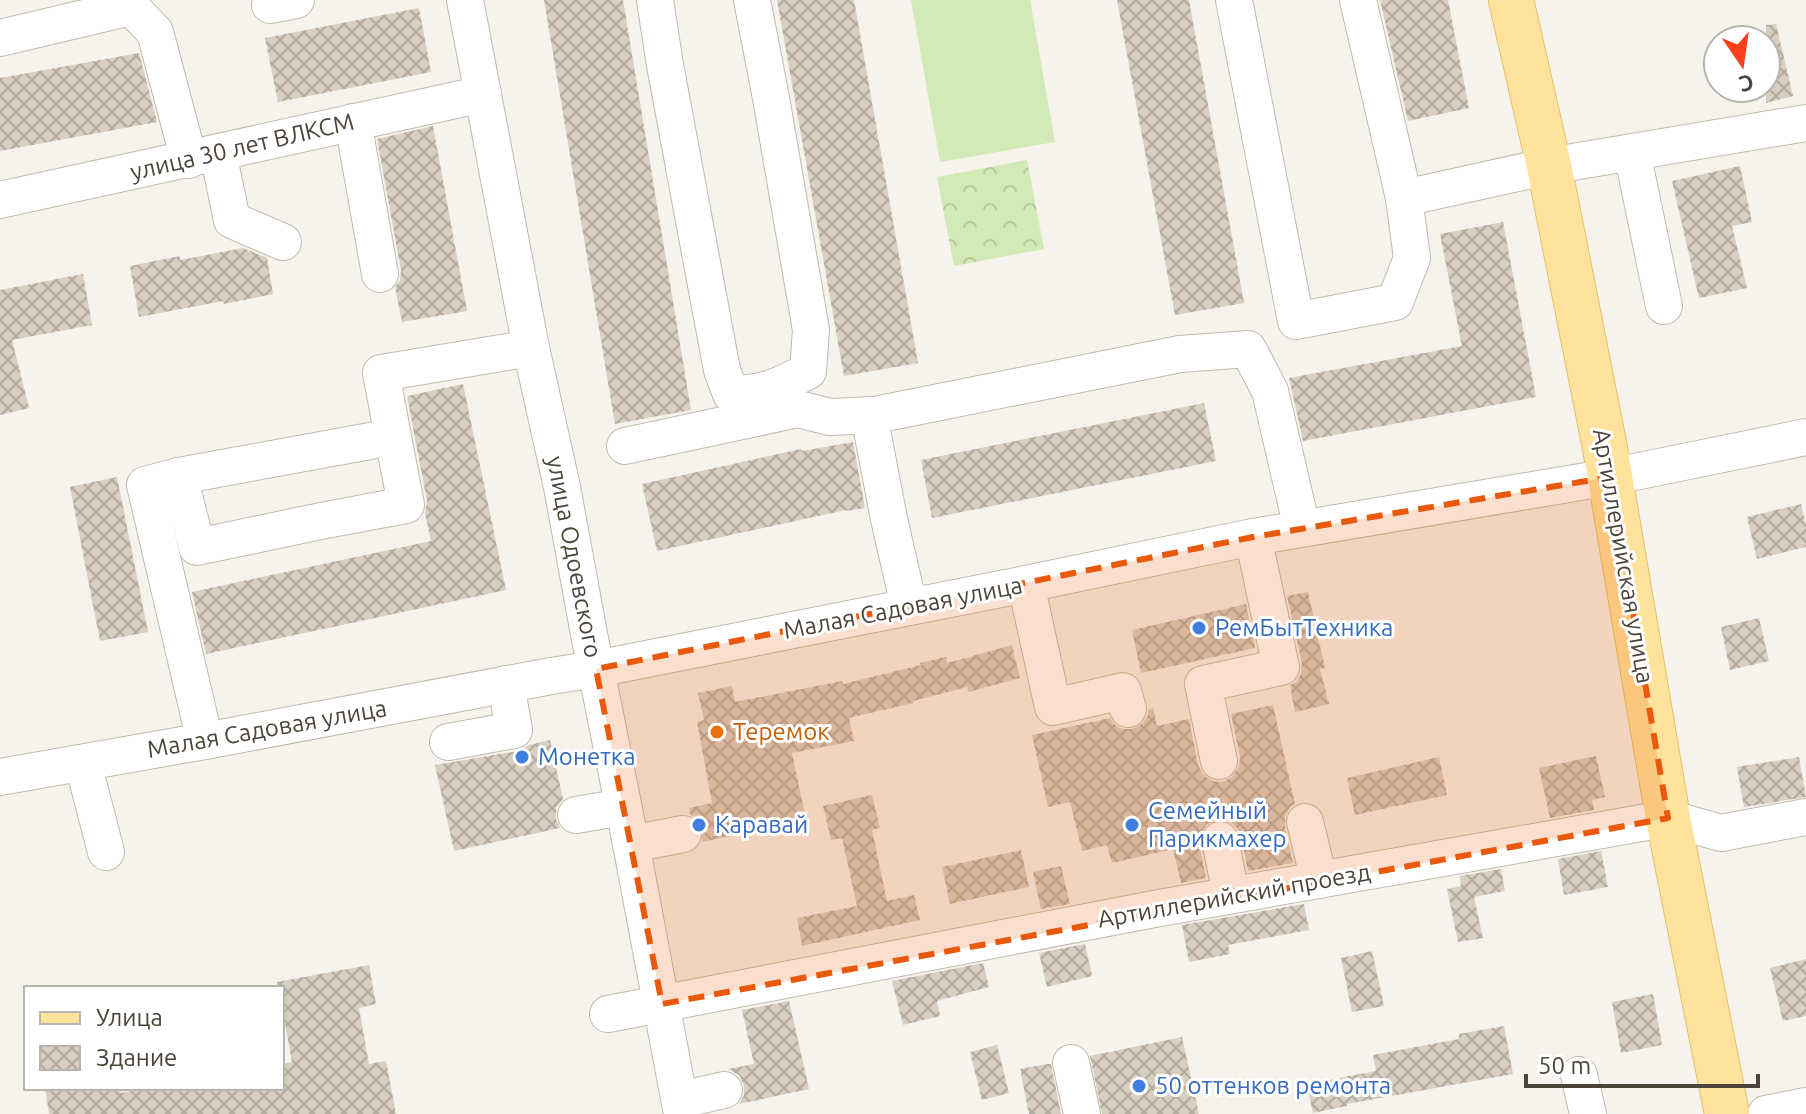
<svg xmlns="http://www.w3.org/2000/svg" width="1806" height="1114" viewBox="0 0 1806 1114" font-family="Ubuntu,sans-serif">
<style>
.grass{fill:#d2eab5}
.forest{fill:url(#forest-crowns)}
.building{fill:url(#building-cross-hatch)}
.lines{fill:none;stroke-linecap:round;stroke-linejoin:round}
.minor-casing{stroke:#c2bbae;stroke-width:38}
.major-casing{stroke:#e6c16a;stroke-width:46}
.minor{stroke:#fff;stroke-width:36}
.major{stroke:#ffe39c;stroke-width:44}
.marked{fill:#e8590c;fill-opacity:0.2;stroke:#e8590c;stroke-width:6;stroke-dasharray:16 10;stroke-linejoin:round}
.shop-dot{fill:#3f7fe0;stroke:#fff;stroke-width:3}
.food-dot{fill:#e8710a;stroke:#fff;stroke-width:3}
.labels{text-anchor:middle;stroke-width:6;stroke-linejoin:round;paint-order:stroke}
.street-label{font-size:24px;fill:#4b4439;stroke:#fff}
.shop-label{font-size:24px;fill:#366cbe;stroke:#fff;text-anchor:start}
.food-label{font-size:24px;fill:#c56008;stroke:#fff;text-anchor:start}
</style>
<defs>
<pattern id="forest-crowns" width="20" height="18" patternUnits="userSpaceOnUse" patternTransform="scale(2)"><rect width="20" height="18" fill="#d2eab5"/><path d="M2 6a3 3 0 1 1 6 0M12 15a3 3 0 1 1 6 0" fill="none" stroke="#b6ca9c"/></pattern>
<pattern id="building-cross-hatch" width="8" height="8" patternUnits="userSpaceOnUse" patternTransform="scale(2)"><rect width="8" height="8" fill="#d8cfc1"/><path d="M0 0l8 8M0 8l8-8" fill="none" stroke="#b1aa9e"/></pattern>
</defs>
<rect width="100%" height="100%" fill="#f6f3ec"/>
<polygon class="grass" points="911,0 1030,0 1055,142 940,162"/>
<polygon class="forest" points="1027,160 1044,249 954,266 937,177"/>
<g class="building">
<polygon points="544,0 623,0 691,410 615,424"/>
<polygon points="777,0 854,0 918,363 844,376"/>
<polygon points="1117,0 1189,0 1244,303 1175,315"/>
<polygon points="1380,0 1448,0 1469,108 1408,121"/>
<polygon points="419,8 431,72 278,102 265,38"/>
<polygon points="1776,24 1793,96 1766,103 1766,25"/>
<polygon points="139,53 157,122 0,151 0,78"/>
<polygon points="433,126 467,311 402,322 395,287 400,280 401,270 377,139"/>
<polygon points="1740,166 1752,222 1732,226 1747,288 1699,298 1672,181"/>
<polygon points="1503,222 1536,397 1303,441 1289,378 1462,346 1440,234"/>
<polygon points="243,248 267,258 273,294 224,304 223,301 139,317 130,266 180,256 180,260"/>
<polygon points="83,274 92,325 12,340 29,408 0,415 0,290"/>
<polygon points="463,384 506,590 206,654 192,592 431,541 425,513 427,501 407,396"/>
<polygon points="1204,403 1216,461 932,518 921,460"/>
<polygon points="853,442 865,508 846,511 846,510 657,551 642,484 801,449 802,451"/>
<polygon points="117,477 148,632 100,641 70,487"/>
<polygon points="1801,504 1806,525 1806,547 1757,559 1747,517"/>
<polygon points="1308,592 1325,668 1320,669 1329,704 1295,712 1290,685 1296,682 1301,674 1302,663 1287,596"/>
<polygon points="1246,604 1255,648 1141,673 1132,630"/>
<polygon points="1759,618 1769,661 1730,670 1721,627"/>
<polygon points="1012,645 1020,678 968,692 967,687 913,701 913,703 849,718 854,741 792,753 806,820 702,842 703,829 698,820 690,814 689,808 712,803 697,722 704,720 698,693 732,686 735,702 842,681 843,684 921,665 920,663 946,657 947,663"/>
<polygon points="1273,705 1295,804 1290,807 1285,817 1285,827 1293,863 1248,871 1241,836 1236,827 1227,820 1217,819 1207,824 1200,834 1199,844 1206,878 1181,883 1173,849 1112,863 1107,845 1082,851 1070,802 1048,807 1032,735 1110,718 1114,724 1122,729 1133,729 1143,723 1148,715 1148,710 1153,708 1157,726 1189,719 1198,765 1203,774 1212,781 1222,782 1232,777 1239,767 1240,757 1231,714"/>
<polygon points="550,740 563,799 556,808 556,819 560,828 454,851 435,765 518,751 529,745"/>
<polygon points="1596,756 1605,797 1592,800 1594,810 1550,818 1539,768"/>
<polygon points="1439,757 1447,795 1355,815 1347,778"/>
<polygon points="1799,757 1806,797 1744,807 1737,767"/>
<polygon points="872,795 880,828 872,830 887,901 914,895 920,920 802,946 797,918 857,906 842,838 831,840 823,806"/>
<polygon points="1021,850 1029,887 950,904 942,867"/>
<polygon points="1601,851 1608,887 1564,895 1558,859"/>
<polygon points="1061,866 1070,904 1041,909 1033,872"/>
<polygon points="1501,869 1505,891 1474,897 1483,938 1458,942 1447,889 1461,886 1460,876"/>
<polygon points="1304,904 1309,930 1228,945 1230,954 1189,962 1182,925"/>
<polygon points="1085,944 1092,976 1047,987 1039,953"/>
<polygon points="1372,951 1384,1006 1352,1012 1341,958"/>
<polygon points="1806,959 1806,1016 1783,1021 1770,968"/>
<polygon points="983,963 989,987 937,1001 940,1016 903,1025 892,981"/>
<polygon points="369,965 376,1004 359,1008 369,1064 386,1061 396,1114 49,1114 45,1088 120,1088 121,1093 147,1088 282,1088 282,1064 292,1062 282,1007 282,988 278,988 277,982"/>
<polygon points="1653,994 1662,1045 1621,1053 1612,1002"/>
<polygon points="789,1001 809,1089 739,1104 744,1095 744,1085 739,1075 728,1069 754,1064 742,1010"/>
<polygon points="1504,1026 1513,1074 1347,1104 1347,1106 1313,1113 1307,1084 1376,1071 1373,1055 1459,1039 1459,1034"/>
<polygon points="1182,1037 1199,1114 1102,1114 1090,1056"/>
<polygon points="997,1045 1009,1093 982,1100 970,1052"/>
<polygon points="1047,1064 1051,1064 1061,1114 1029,1114 1020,1069"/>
</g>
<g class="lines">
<g class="minor-casing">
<g id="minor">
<polyline points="465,0 531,348 562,487 589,634 631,844 682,1114"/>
<path d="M655,0l10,65 57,305 9,24c34,0 48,-8 77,-23l3,-41 -40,-232 -19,-98"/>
<polyline points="1234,0 1296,321 1395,302 1412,258 1404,198 1358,0"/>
<polyline points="270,5 296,0"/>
<polyline points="0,38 131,7 155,32 189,160"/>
<polyline points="353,122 380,274"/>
<polyline points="1632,152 1664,306"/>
<polyline points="218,153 232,220 283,242"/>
<polyline points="1404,198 1549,166 1806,123"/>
<polyline points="0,200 483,94"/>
<polyline points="869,415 889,519 909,606"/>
<polyline points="625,446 798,409 830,417 875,415 1180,354 1248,349 1270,391 1302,528"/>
<polyline points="179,476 392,437"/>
<polyline points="1026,584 1053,707 1123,691 1128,709"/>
<polyline points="205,741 145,485 179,476 197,547 321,521 406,505 381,373 531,348"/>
<polyline points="448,742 514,730 506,684"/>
<polyline points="1219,761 1203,684 1281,667 1253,537"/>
<polyline points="83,763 106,852"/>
<polyline points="0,777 205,741 551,676 596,669 1026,584 1253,537 1610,477 1806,437"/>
<polyline points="576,815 623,807"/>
<polyline points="1305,822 1319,880"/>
<polyline points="1220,840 1231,895"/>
<polyline points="631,844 683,834"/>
<polyline points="608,1014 1154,909 1636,824 1668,818 1721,833 1806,817"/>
<polyline points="1071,1063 1082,1114"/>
<polyline points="1579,1075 1588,1114"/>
<polyline points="680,1100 724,1090"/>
<polyline points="1766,1114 1806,1106"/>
</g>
</g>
<g class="major-casing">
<polyline id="major" points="1511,0 1549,166 1605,448 1668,818 1727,1114"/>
</g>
<use href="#minor" class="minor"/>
<use href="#major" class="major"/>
</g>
<path class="marked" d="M1610,477l58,341 -1006,186 -66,-335 657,-132z"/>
<g class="shop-dot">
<circle cx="1199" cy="628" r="8"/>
<circle cx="522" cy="757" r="8"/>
<circle cx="699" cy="825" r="8"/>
<circle cx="1132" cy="825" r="8"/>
<circle cx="1139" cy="1086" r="8"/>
</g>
<circle class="food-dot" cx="717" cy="732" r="8"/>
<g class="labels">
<g class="street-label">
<text transform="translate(242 147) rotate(-13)" y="8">улица 30 лет ВЛКСМ</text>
<text transform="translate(1623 556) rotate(80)" y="8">Артиллерийская улица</text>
<text transform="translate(574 557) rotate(79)" y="8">улица Одоевского</text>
<text transform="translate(903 608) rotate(-11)" y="8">Малая Садовая улица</text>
<text transform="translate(267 729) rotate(-10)" y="8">Малая Садовая улица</text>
<text transform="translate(1234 896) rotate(-10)" y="8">Артиллерийский проезд</text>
</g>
<g class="shop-label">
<text x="1215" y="636">РемБытТехника</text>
<text x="538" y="765">Монетка</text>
<text x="1148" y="819">Семейный<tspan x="1148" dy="28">Парикмахер</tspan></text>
<text x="715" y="833">Каравай</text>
<text x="1155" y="1094">50 оттенков ремонта</text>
</g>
<g class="food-label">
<text x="733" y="740">Теремок</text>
</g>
</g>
<rect x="24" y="986" width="260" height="104" fill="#ffffff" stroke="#b7b4b0" stroke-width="2"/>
<rect x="40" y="1012" width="40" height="12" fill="#ffe39c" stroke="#b7b4b0" stroke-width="2"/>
<text x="96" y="1026" font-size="24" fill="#4b4439">Улица</text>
<rect x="40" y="1046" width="40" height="24" fill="url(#building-cross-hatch)" stroke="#b7b4b0" stroke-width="2"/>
<text x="96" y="1066" font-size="24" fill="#4b4439">Здание</text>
<g transform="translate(1742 64) rotate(167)"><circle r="38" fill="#ffffff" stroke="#b7b4b0" stroke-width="2"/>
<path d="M0-6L14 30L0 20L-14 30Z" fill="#fc3f1d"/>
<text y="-12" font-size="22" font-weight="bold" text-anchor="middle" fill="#4b4439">С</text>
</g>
<path d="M1526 1074v12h232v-12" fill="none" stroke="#4b4439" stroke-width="4"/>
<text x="1538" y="1074" font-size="24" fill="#4b4439" stroke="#ffffff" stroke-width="6" paint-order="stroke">50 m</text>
</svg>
